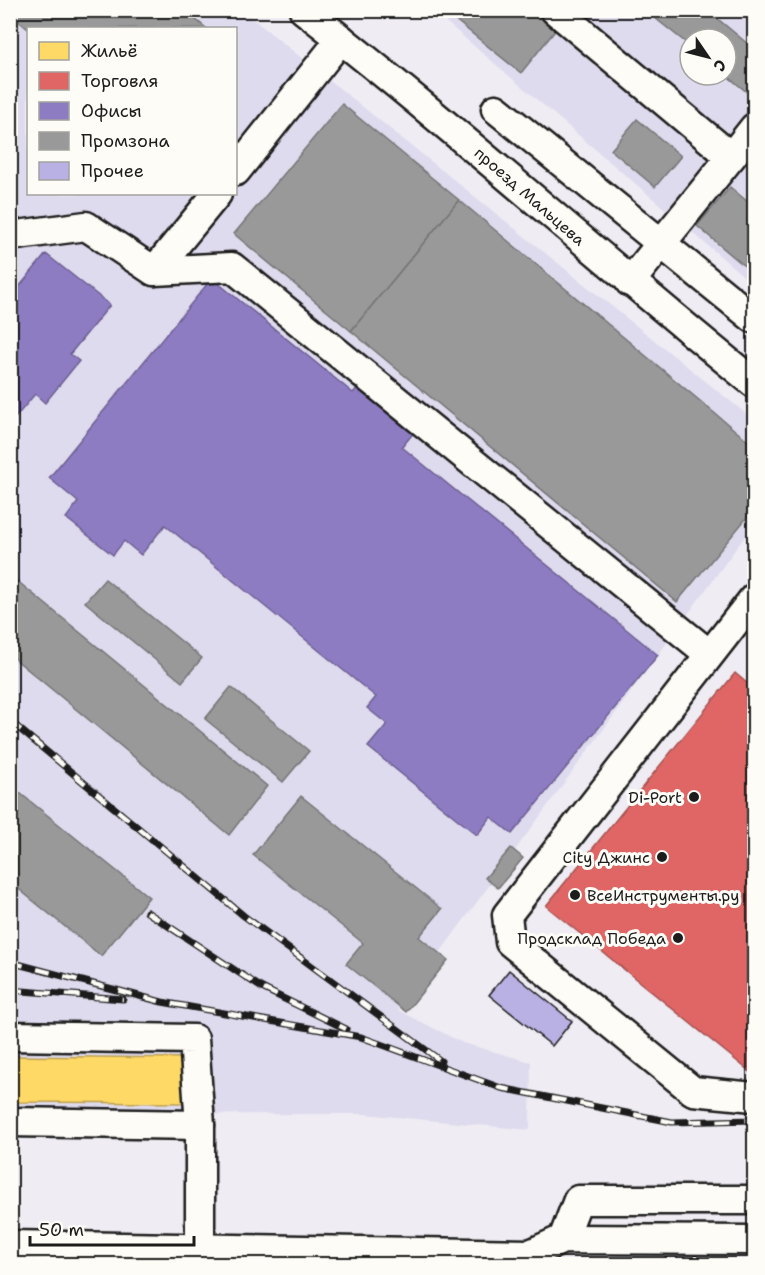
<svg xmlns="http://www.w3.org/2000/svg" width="765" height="1275" viewBox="0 0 765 1275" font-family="'Shantell Sans',sans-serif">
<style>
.built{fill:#dfdbee;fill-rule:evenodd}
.homes{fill:#ffd966;stroke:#bba050;stroke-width:1.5}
.shops{fill:#e06666;stroke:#a55050;stroke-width:1.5}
.offices{fill:#8e7cc3;stroke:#6c5f91;stroke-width:1.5}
.industry{fill:#999;stroke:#747474;stroke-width:1.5}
.building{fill:#b9b1e3;stroke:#1c1c1c;stroke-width:1.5}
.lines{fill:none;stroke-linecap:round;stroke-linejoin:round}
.minor-casing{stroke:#1c1c1c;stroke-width:33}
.minor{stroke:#fdfcf7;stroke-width:28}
.rail-casing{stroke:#1c1c1c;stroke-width:7}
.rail{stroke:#fdfcf7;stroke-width:4.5;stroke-dasharray:14;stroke-linecap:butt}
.poi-dot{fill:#1c1c1c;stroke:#fdfcf7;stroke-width:2}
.labels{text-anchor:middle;stroke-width:6;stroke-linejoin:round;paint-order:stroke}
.street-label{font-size:16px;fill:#1c1c1c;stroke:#fdfcf7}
.poi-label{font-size:16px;fill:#1c1c1c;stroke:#fdfcf7;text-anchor:end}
</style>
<rect width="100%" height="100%" fill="#efedf3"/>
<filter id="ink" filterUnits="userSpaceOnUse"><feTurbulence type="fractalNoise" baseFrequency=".0167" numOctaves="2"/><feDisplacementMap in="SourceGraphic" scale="12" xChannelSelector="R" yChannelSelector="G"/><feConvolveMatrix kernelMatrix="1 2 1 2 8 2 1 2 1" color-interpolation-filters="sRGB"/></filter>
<g filter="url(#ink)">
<g class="built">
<path d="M10,11h233l511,409v104l-356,486 65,33 68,19 -1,68 -166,-16 -353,1zM28,28h208v166h-208z"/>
<path d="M433,11h321v274zM690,39h36v36h-36z"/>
</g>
<polygon class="homes" points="10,1056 184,1058 183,1103 10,1102"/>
<polygon class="shops" points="735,673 754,689 754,1075 546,906"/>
<g class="offices">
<polygon points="46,254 110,305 70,354 79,361 45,403 35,394 10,424 10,298"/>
<polygon points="212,278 353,393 359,386 415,431 402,447 658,655 512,834 491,817 477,835 368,747 387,724 367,708 376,697 165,525 141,555 124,541 113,555 66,518 78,502 49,478"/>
</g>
<g class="industry">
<polygon points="10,10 184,10 206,28 28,29 10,14"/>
<polygon points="443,10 537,10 558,27 521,73"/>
<polygon points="645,10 707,10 754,49 754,98 726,75 726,39 690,39 690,46"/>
<polygon points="342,104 459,200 351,331 234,234"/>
<polygon points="637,119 681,156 655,187 611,150"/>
<polygon points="730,187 754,207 754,274 697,226"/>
<polygon points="459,200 754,446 754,509 677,602 351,331"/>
<polygon points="10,575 267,786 229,835 10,655"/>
<polygon points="105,579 202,658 182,682 85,602"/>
<polygon points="231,687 309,751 283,782 205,719"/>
<polygon points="10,785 149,897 101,956 10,882"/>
<polygon points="301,796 442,909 419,937 448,960 406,1012 346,964 363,943 253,855"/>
<polygon points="511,848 523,858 498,888 485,878"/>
</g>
<polygon class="building" points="509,970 572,1021 552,1046 489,995"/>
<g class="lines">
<g class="minor-casing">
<g id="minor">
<path d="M304,10c154,120 299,251 450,373"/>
<polyline points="555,10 731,157 630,282"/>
<polyline points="496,109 753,318"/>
<polyline points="731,157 754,128"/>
<polyline points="236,171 341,39"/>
<polyline points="10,236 86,226 154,271 232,267 709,654"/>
<polyline points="154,271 217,194"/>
<polyline points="754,598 507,915 510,942 693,1091 754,1097"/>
<polyline points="10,1036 194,1039 200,1125 200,1249"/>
<polyline points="10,1122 200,1125"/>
<polyline points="563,1239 578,1200 754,1200"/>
<polyline points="10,1245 530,1254 563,1239 754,1240"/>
</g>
</g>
<use href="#minor" class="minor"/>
<g class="rail-casing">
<g id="rail">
<polyline points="10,721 244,916 441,1061"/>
<polyline points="147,912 262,988 346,1029"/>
<polyline points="10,962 162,1002 361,1037 501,1088 672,1122 754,1120"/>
<polyline points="10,990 123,999"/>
</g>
</g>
<use href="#rail" class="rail"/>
</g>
</g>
<g class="poi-dot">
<circle cx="694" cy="797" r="6"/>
<circle cx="662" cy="857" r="6"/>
<circle cx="575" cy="895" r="6"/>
<circle cx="678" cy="938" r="6"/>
</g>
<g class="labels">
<g class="street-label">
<text transform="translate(530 196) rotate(41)" y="6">проезд Мальцева</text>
</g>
<g class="poi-label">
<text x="682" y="803">Di-Port</text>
<text x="650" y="863">City Джинс</text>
<text x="587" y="901" text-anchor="start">ВсеИнструменты.ру</text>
<text x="666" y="944">Продсклад Победа</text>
</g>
</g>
<rect width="765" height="1275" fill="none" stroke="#fdfcf7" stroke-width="36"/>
<rect x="18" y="18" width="729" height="1239" fill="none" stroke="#1c1c1c" stroke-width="2" filter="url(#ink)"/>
<rect x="27" y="27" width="210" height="168" fill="#fdfcf7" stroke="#a3a29f" stroke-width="1.5"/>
<rect x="39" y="42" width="30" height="18" fill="#ffd966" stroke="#a3a29f" stroke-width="1.5"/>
<text x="81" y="57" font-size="18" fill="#1c1c1c">Жильё</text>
<rect x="39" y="72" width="30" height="18" fill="#e06666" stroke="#a3a29f" stroke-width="1.5"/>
<text x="81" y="87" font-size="18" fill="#1c1c1c">Торговля</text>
<rect x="39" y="102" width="30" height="18" fill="#8e7cc3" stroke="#a3a29f" stroke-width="1.5"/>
<text x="81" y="117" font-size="18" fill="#1c1c1c">Офисы</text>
<rect x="39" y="132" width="30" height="18" fill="#999999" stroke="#a3a29f" stroke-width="1.5"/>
<text x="81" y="147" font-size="18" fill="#1c1c1c">Промзона</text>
<rect x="39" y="162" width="30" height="18" fill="#b9b1e3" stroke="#a3a29f" stroke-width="1.5"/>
<text x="81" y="177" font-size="18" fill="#1c1c1c">Прочее</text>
<g transform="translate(708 57) rotate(125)"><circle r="28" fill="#fdfcf7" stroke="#a3a29f" stroke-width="1.5"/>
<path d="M0-4.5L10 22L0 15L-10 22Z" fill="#1c1c1c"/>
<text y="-9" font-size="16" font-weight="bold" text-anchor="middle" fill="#1c1c1c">С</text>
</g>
<path d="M30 1236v9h164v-9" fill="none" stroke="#1c1c1c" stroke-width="3"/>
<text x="39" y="1236" font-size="18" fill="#1c1c1c" stroke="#fdfcf7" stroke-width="4.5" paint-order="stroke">50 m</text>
</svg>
